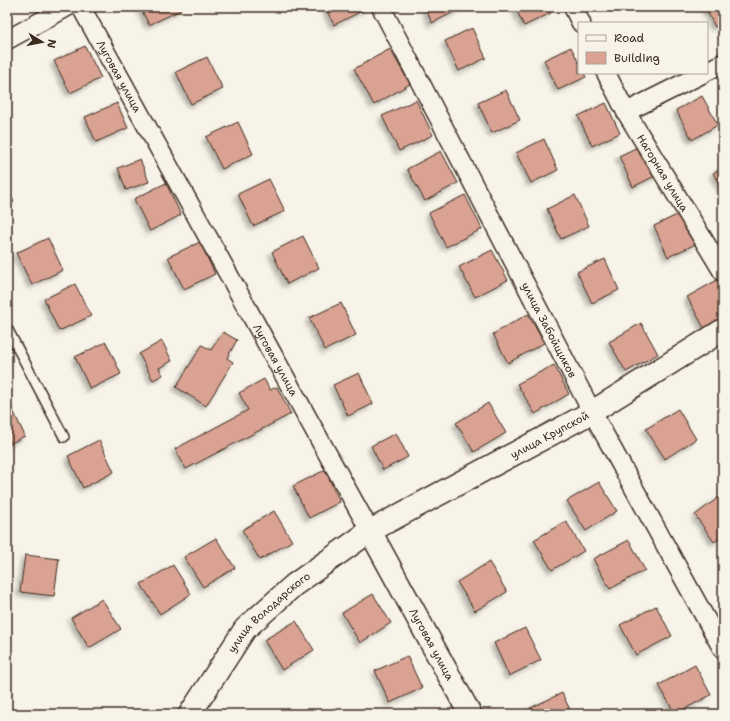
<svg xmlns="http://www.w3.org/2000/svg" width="730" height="721" viewBox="0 0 730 721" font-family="'Shantell Sans',sans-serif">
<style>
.building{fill:#d9a292;stroke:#3b2a1e;filter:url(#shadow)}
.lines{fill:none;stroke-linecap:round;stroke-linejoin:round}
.lane-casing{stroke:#3b2a1e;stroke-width:12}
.street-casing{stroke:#3b2a1e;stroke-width:21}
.secondary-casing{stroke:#3b2a1e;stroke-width:25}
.lane{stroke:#f7f3e8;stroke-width:9}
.street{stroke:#f7f3e8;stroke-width:18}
.secondary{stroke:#f7f3e8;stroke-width:22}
.labels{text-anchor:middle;stroke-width:4;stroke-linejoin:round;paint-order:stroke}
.street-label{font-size:11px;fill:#3b2a1e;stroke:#f7f3e8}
</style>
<defs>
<filter id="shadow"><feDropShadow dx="-3.5" dy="3.5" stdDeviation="2" flood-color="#0004"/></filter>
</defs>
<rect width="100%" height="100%" fill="#f7f3e8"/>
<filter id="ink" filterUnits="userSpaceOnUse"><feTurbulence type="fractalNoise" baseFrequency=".025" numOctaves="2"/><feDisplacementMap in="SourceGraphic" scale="8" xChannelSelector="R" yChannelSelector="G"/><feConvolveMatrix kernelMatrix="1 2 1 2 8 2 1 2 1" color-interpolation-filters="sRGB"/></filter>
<g filter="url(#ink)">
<g class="building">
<polygon points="140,7 179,7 181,10 149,25"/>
<polygon points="325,7 370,7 334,25"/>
<polygon points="425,7 459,7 460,9 432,23"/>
<polygon points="515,7 548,7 551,13 524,26"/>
<polygon points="705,7 723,7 723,23 715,27"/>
<polygon points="472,28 486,58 459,71 445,41"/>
<polygon points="85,46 101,78 70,93 54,61"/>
<polygon points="571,47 579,63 579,73 584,73 586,77 558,90 544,60"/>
<polygon points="390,49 410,84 374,105 354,69"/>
<polygon points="207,57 223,89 191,104 176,72"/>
<polygon points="506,90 520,120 492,133 478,103"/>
<polygon points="702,96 718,125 692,140 676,110"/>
<polygon points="416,100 433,135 399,151 382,116"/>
<polygon points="117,103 128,128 96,142 85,117"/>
<polygon points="606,103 620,133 592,146 578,116"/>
<polygon points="238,122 253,154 222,169 206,137"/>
<polygon points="544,139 558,170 531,183 516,153"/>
<polygon points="646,143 661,173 633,187 619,156"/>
<polygon points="441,151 458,183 425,201 407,169"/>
<polygon points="140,159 149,182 126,190 118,168"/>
<polygon points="723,168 723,192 713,173"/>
<polygon points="269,179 285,211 253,226 238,194"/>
<polygon points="166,183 181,215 150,231 134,199"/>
<polygon points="7,188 14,202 7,206"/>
<polygon points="465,195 482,229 446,247 429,213"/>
<polygon points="575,195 589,226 561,239 547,209"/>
<polygon points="681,213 696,244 668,257 654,226"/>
<polygon points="303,236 319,268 287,284 272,252"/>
<polygon points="48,238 63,270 32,285 16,253"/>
<polygon points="200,242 215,274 184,289 168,257"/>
<polygon points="492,250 508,280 475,297 459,267"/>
<polygon points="605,259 619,290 592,303 577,272"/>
<polygon points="719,279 723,286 723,317 704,328 687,297"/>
<polygon points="75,284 91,316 59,331 44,299"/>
<polygon points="341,303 356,335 325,350 309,318"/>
<polygon points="528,314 544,343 508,363 493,334"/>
<polygon points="641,323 658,354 626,372 609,342"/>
<polygon points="223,332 237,340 227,358 233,362 206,406 176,387 202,345 211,350"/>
<polygon points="162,341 172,361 159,368 163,375 153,380 139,354"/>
<polygon points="106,342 121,374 90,389 75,357"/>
<polygon points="554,365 569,394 535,414 517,384"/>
<polygon points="359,373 373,404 348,416 333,385"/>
<polygon points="264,379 270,390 277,387 291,414 186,469 175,449 248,410 239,393"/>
<polygon points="488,403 506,433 474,452 456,423"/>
<polygon points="10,404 25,436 7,445 7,405"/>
<polygon points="678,409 696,439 665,459 646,429"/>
<polygon points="396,433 408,457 383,470 371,446"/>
<polygon points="99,440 114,472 83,488 68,456"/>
<polygon points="325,470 340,502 309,518 293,486"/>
<polygon points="599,482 617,511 586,531 567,501"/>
<polygon points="719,497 723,502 723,536 714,542 695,515"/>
<polygon points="274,511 292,541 260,560 242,530"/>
<polygon points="566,521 584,551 552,570 534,540"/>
<polygon points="216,538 235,568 203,587 184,557"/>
<polygon points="629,540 645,570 610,589 593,559"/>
<polygon points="25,555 59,559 54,596 20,592"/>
<polygon points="489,562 507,592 475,611 457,582"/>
<polygon points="173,565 191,594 160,614 141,584"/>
<polygon points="373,594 391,623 360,643 342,613"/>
<polygon points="102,599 121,629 89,648 71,618"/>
<polygon points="656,606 672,636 636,655 620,625"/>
<polygon points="296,621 314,650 282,670 264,640"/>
<polygon points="525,628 541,660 509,676 494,643"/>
<polygon points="407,656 422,688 390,703 375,671"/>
<polygon points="695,665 711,695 675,714 659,685"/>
<polygon points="562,693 572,714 533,714 530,708"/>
</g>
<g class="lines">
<g class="lane-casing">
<polyline id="lane" points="7,328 64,437"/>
</g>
<g class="street-casing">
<g id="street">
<path id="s1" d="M81,7l289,524"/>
<path id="s2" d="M381,7l211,405 131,238"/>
<polyline points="573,7 581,23"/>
<polyline points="7,40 67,7"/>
<polyline points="707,71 723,63"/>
<path id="s3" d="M606,73l20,39 97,160"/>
<polyline points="626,112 704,73"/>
</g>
</g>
<g class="secondary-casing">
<g id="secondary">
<path id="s4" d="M370,531l100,183"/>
<path id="s5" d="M190,714l55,-85 49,-44 76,-54 222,-119 131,-82"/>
</g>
</g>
<use href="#lane" class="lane"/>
<use href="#street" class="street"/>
<use href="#secondary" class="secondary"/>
</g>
</g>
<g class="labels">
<g class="street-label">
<text dy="4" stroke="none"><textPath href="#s1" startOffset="79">Луговая улица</textPath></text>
<text dy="4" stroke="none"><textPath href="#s3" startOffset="115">Нагорная улица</textPath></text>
<text dy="4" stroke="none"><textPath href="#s2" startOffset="364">улица Забойщиков</textPath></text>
<text dy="4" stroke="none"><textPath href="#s1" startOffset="403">Луговая улица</textPath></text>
<text dy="4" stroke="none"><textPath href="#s5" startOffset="464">улица Крупской</textPath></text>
<text dy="4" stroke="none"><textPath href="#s5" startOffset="130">улица Володарского</textPath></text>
<text dy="4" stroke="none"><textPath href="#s4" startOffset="129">Луговая улица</textPath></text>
</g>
</g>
<rect width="730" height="721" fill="none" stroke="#f7f3e8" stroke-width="24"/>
<rect x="12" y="12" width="706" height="697" fill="none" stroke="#3b2a1e" stroke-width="1.5" filter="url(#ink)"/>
<rect x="578" y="22" width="130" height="52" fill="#f7f3e8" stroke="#aca397"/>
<rect x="586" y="35" width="20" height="6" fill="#f7f3e8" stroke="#aca397"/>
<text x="614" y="42" font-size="12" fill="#3b2a1e">Road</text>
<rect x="586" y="52" width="20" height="12" fill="#d9a292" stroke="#aca397"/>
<text x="614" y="62" font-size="12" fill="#3b2a1e">Building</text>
<g transform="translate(42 42) rotate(100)" stroke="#f7f3e8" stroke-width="3" paint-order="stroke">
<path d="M0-3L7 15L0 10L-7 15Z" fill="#3b2a1e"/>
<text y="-6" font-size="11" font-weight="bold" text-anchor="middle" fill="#3b2a1e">N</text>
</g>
</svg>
